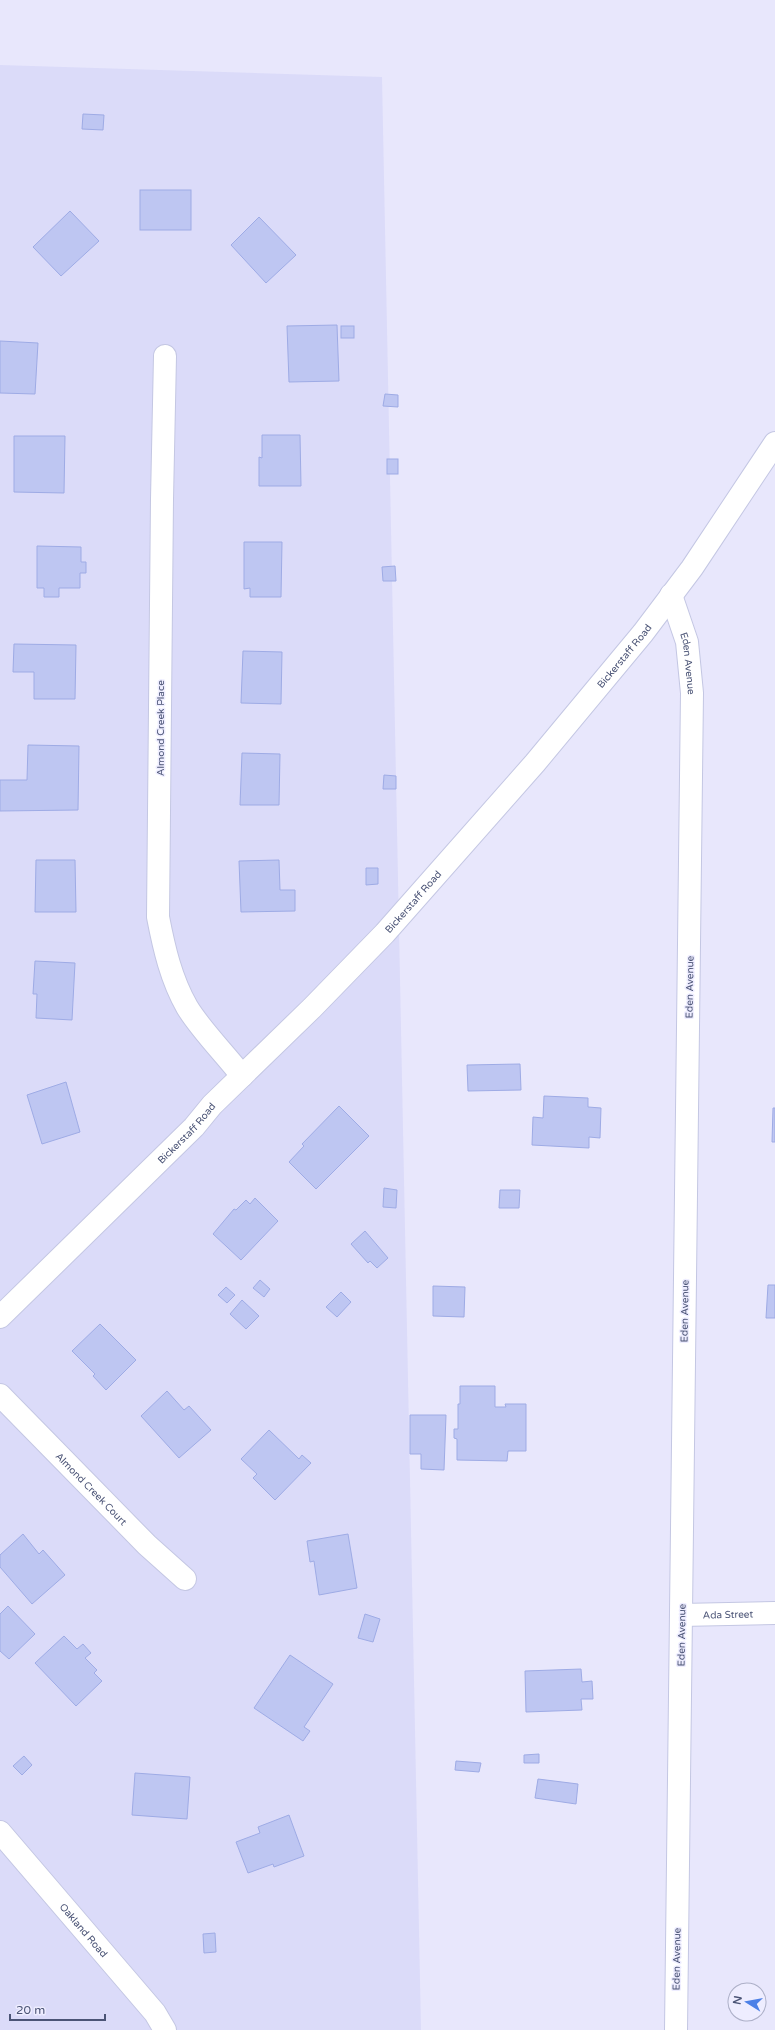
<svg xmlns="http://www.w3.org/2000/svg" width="775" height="2030" viewBox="0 0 775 2030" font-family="'Varela Round',sans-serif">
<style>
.residential{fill:#dbdbf9}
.building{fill:#bec6f2;stroke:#9eabe5}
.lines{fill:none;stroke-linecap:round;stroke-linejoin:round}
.minor-casing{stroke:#c4c7e3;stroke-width:24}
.minor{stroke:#fff;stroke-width:22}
.labels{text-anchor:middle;stroke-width:3;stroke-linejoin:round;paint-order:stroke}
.street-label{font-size:10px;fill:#4b5476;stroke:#eeedff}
</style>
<rect width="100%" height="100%" fill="#e8e7fc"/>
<polygon class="residential" points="0,65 382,77 421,2030 0,2030"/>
<g class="building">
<polygon points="83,114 104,115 103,130 82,129"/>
<rect x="140" y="190" width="51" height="40"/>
<polygon points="70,211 99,241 61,276 33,247"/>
<polygon points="259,217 296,255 266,283 231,245"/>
<polygon points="337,325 339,381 289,382 287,326"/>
<rect x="341" y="326" width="13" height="12"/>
<polygon points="0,341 38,343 35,394 0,393"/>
<polygon points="385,394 398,395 398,407 383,406"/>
<polygon points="262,435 300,435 301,486 259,486 259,457 262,458"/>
<polygon points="14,436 65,436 64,493 14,492"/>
<rect x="387" y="459" width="11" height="15"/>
<polygon points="244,542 282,542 281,597 250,597 250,588 244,589"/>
<polygon points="37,546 81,547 81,562 86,562 86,573 80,573 80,588 59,588 59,597 44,597 44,588 37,588"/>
<polygon points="395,566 396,581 383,581 382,567"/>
<polygon points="14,644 76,645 75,699 34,699 34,672 13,672"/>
<polygon points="243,651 282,652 281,704 241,703"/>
<polygon points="28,745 79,746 78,810 0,811 0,780 27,780"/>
<polygon points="242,753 280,754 279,805 240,805"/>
<polygon points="384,775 396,776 396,789 383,789"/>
<polygon points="36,860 75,860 76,912 35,912"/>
<polygon points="279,860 280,890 295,890 295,911 241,912 239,861"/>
<polygon points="366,868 378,868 378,884 366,885"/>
<polygon points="35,961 75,963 72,1020 36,1018 37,994 33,994"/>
<polygon points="520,1064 521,1090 468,1091 467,1065"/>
<polygon points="66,1082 80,1132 42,1144 27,1095"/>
<polygon points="544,1096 588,1098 588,1107 601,1108 600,1138 589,1137 589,1148 532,1145 533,1117 543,1118"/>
<polygon points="339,1106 369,1136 316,1189 289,1162 304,1146 302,1144"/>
<polygon points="773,1108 775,1108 775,1142 772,1142"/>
<polygon points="384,1188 397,1190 396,1208 383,1207"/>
<polygon points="500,1190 520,1190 519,1208 499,1208"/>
<polygon points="255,1198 278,1221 241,1260 213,1234 234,1209 236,1210 246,1200 250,1204"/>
<polygon points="365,1231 388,1258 377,1268 370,1261 368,1263 351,1244"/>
<polygon points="260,1280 270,1289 264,1297 253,1288"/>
<polygon points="768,1285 775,1285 775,1318 766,1318"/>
<polygon points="433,1286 465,1287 464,1317 433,1316"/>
<polygon points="226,1287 235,1295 227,1303 218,1295"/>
<polygon points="341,1292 351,1302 337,1317 326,1307"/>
<polygon points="242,1300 259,1316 246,1329 230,1314"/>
<polygon points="100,1324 136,1360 106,1390 93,1376 95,1374 72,1351"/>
<polygon points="460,1386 495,1386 495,1407 506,1407 505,1404 526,1404 526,1451 508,1451 507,1461 457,1460 457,1439 454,1438 454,1429 458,1429 458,1404 460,1404"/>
<polygon points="167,1391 184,1410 189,1406 211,1430 179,1458 141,1416"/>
<polygon points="410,1415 446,1415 444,1470 421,1469 421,1454 410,1454"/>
<polygon points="269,1430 299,1459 302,1455 311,1463 275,1500 253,1478 257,1474 241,1459"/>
<polygon points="23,1534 39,1554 43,1550 65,1575 32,1604 0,1567 0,1555"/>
<polygon points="348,1534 357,1588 319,1595 314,1561 310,1562 307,1541"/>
<polygon points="8,1606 35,1634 9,1659 0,1651 0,1614"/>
<polygon points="365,1614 380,1619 373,1642 358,1638"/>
<polygon points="64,1636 77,1649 83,1644 91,1653 85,1658 97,1670 94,1673 102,1681 76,1706 35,1663"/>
<polygon points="290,1655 333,1684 304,1727 310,1731 303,1741 254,1708"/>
<polygon points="581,1669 582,1682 592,1681 593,1699 581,1699 582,1710 526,1712 525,1671"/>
<polygon points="539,1754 539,1763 524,1763 524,1755"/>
<polygon points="24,1756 32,1765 22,1775 13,1766"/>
<polygon points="456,1761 481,1763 479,1772 455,1770"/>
<polygon points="135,1773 190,1777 187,1819 132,1815"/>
<polygon points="538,1779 578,1784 576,1804 535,1798"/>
<polygon points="289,1815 304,1856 274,1867 273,1864 248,1873 236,1842 260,1833 258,1827"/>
<polygon points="215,1933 216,1952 204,1953 203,1934"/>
</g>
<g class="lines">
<g class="minor-casing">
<g id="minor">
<path d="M165,356l-3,143 -4,418c6,31 13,62 29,90 13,22 39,48 55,69"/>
<path id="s1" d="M671,595l16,47 5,51 -16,1337"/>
<path id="s2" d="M0,1317l194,-190 18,-22 100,-97 73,-75 150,-170 108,-130 49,-65 83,-125"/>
<path id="s3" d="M0,1395l147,150 38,34"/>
<path id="s4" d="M681,1615l94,-2"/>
<path id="s5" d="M0,1832l155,181 10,17"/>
</g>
</g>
<use href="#minor" class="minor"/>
</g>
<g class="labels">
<g class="street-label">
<text dy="4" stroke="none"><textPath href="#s2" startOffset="910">Bickerstaff Road</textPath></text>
<text dy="4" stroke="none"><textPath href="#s1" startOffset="71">Eden Avenue</textPath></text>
<text transform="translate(160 728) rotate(-90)" y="4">Almond Creek Place</text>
<text dy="4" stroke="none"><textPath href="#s2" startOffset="586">Bickerstaff Road</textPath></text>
<text transform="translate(689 987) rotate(-89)" y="4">Eden Avenue</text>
<text dy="4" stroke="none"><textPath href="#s2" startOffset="262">Bickerstaff Road</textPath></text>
<text transform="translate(684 1311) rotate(-89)" y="4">Eden Avenue</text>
<text dy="4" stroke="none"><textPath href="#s3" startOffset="131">Almond Creek Court</textPath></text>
<text dy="4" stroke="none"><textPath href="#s4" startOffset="47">Ada Street</textPath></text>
<text transform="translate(681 1635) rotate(-89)" y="4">Eden Avenue</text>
<text dy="4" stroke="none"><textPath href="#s5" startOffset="129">Oakland Road</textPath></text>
<text transform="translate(676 1959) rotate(-89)" y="4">Eden Avenue</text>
</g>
</g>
<g transform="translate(747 2002) rotate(281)"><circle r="19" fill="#eeedff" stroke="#adb0c8"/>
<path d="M0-3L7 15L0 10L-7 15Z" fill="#4c80e7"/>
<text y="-6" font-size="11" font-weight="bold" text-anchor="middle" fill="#4b5476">N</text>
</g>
<path d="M10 2014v6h95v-6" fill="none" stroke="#4b5476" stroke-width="2"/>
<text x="16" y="2014" font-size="12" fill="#4b5476" stroke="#eeedff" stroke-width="3" paint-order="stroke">20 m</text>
</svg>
